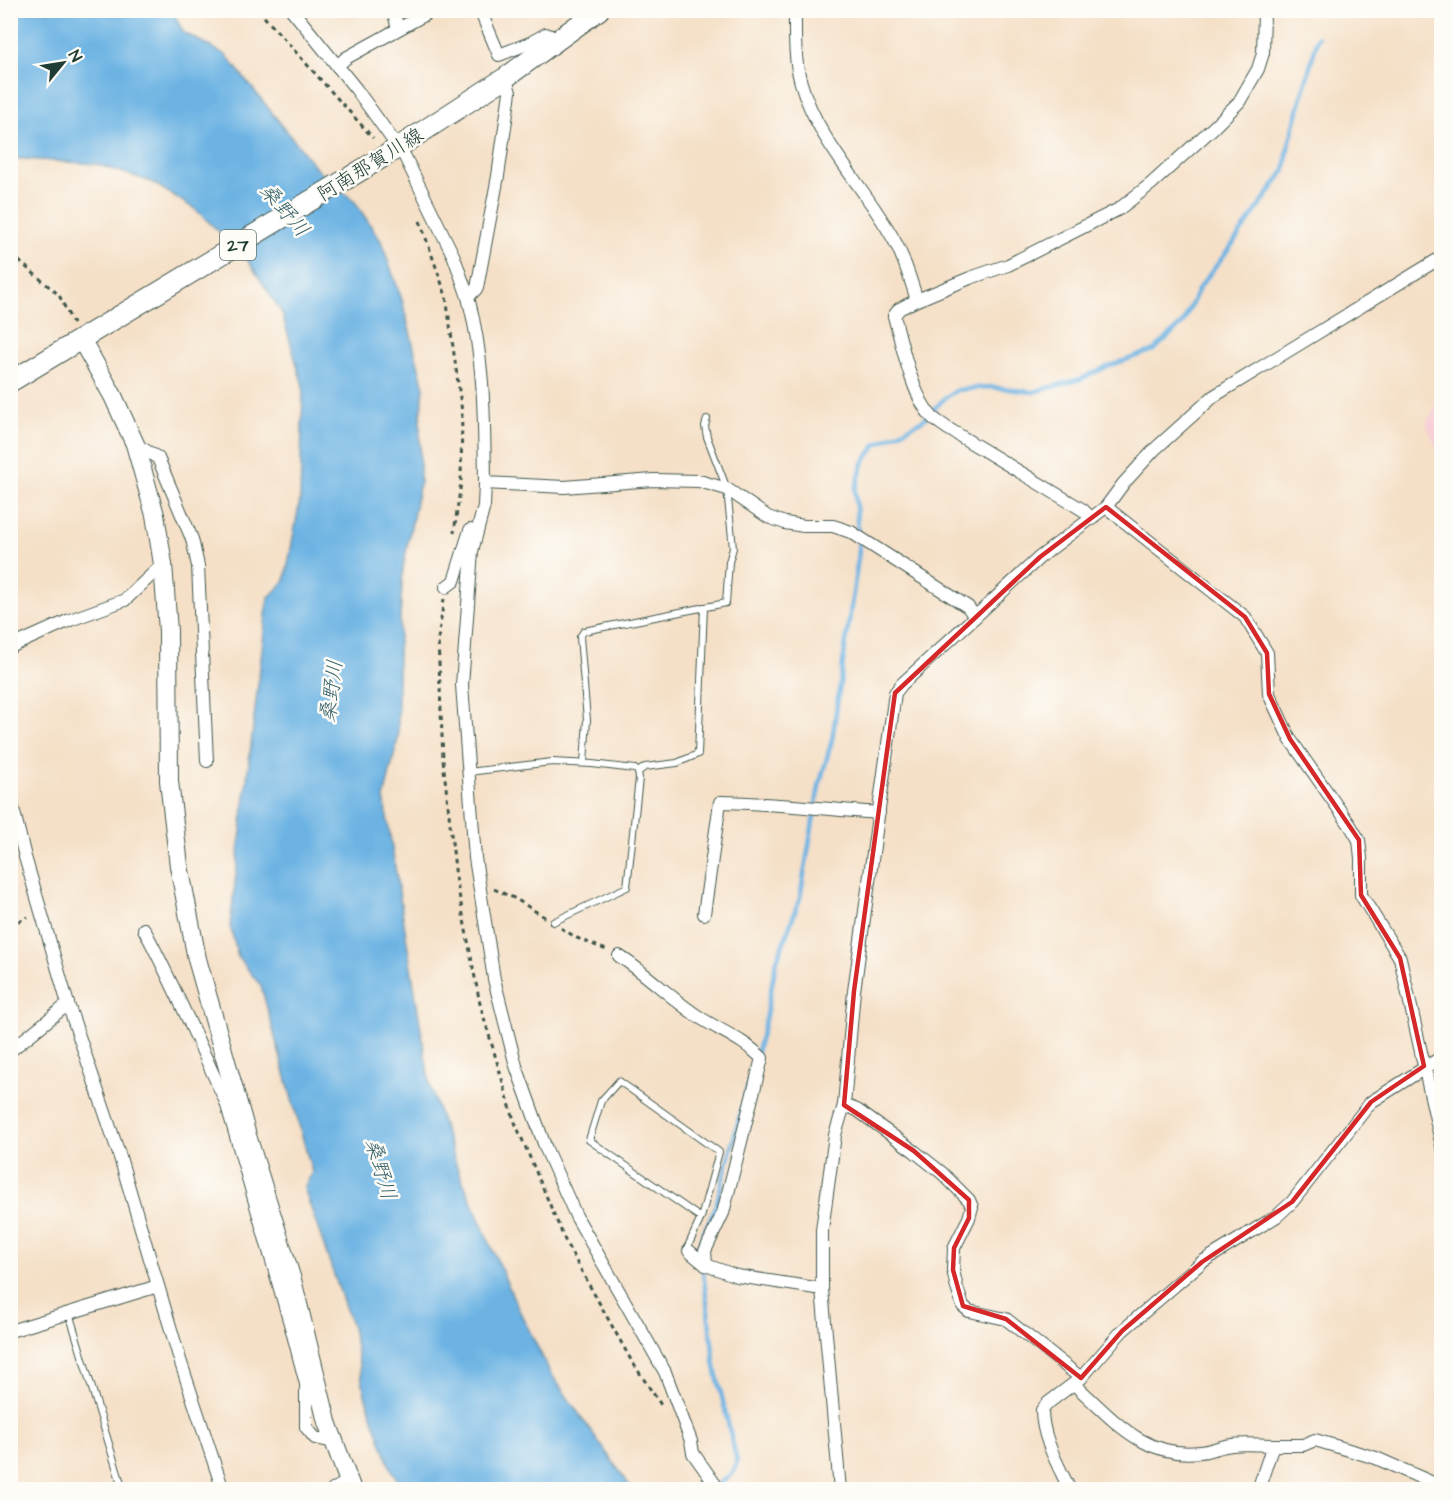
<svg xmlns="http://www.w3.org/2000/svg" width="1452" height="1500" viewBox="0 0 1452 1500" font-family="'Architects Daughter','Klee One',sans-serif">
<style>
.built{fill:#f7cfd5}
.water{fill:#6cb3e3;stroke:#46788c;stroke-width:1.5}
.lines{fill:none;stroke-linecap:round;stroke-linejoin:round}
.stream{stroke:#6cb3e3;stroke-width:4.5}
.lane-casing{stroke:#3f554a;stroke-width:8}
.street-casing{stroke:#3f554a;stroke-width:14}
.secondary-casing{stroke:#3f554a;stroke-width:20}
.primary-casing{stroke:#3f554a;stroke-width:22}
.path{stroke:#3f554a;stroke-width:3;stroke-dasharray:4.5 4.5;stroke-linecap:butt}
.lane{stroke:#fff;stroke-width:6}
.street{stroke:#fff;stroke-width:12}
.secondary{stroke:#fff;stroke-width:18}
.primary{stroke:#fff;stroke-width:20}
.marked{fill:none;stroke:#d62828;stroke-width:4.5;stroke-linejoin:round}
.labels{text-anchor:middle;stroke-width:5;stroke-linejoin:round;paint-order:stroke}
.shield{fill:#fdfcf7;stroke:#62766e;stroke-width:1.5}
.shield-label{font-size:18px;font-weight:bold;fill:#1f3d34}
.street-label{font-size:20px;fill:#1f3d34;stroke:#fdfcf7}
.water-label{font-size:21px;font-style:italic;fill:#366069;stroke:#fdfcf7}
</style>
<rect width="100%" height="100%" fill="#fdfcf7"/>
<filter id="ink" filterUnits="userSpaceOnUse"><feTurbulence type="fractalNoise" baseFrequency=".0167" numOctaves="2"/><feDisplacementMap in="SourceGraphic" scale="12" xChannelSelector="R" yChannelSelector="G"/><feConvolveMatrix kernelMatrix="1 2 1 2 8 2 1 2 1" color-interpolation-filters="sRGB"/></filter>
<filter id="wash" filterUnits="userSpaceOnUse"><feTurbulence type="fractalNoise" baseFrequency=".008" numOctaves="4" result="noise"/><feDisplacementMap in="SourceGraphic" scale="24" xChannelSelector="R" yChannelSelector="G"/><feGaussianBlur stdDeviation="1.35" result="paint"/><feColorMatrix in="noise" values="0 0 0 0 0 0 0 0 0 0 0 0 0 0 0 0 0 1.4 0 .05"/><feComposite in="paint" operator="in"/></filter>
<g filter="url(#wash)">
<rect width="100%" height="100%" fill="#f5e0c7"/>
<polygon class="built" points="1441,395 1442,458 1441,458 1426,424"/>
<polygon class="water" points="10,11 173,11 183,32 226,55 316,168 355,202 381,241 402,300 424,388 420,421 420,482 403,567 398,653 398,738 384,798 430,1086 458,1170 517,1306 551,1374 632,1489 402,1489 389,1464 365,1395 352,1327 304,1188 312,1172 261,986 238,957 230,926 268,598 285,581 300,500 303,386 282,313 245,256 195,209 152,182 96,164 11,158"/>
<g class="lines">
<g class="stream">
<polyline points="700,1247 703,1234 715,1209 764,1025 776,963 800,898 819,786 832,740 859,551 855,490 863,463 876,445 923,420 945,398 957,390 989,387 1033,392 1081,379 1106,367 1154,350 1183,323 1199,288 1232,245 1285,170 1288,148 1318,37"/>
<polyline points="703,1272 715,1367 737,1462 732,1474 710,1490"/>
</g>
</g>
</g>
<g filter="url(#ink)">
<g class="lines">
<g class="lane-casing">
<g id="lane">
<polyline points="584,763 587,720 580,637 584,631 726,603 729,562 733,548 727,489 707,437 705,426 707,419"/>
<polyline points="468,772 552,762 592,764 635,769 638,772"/>
<polyline points="553,922 627,887 639,778 638,772 645,767 677,763 698,754 704,607"/>
<polyline points="689,1251 689,1244 701,1218 589,1140 601,1101 619,1081 719,1152 701,1218"/>
<polyline points="69,1313 123,1490"/>
</g>
</g>
<g class="street-casing">
<g id="street">
<polyline points="292,10 356,89 405,157 454,257 468,297"/>
<polyline points="393,10 398,29"/>
<polyline points="480,10 499,55 530,43 546,34 559,39"/>
<path d="M795,10c0,24 -1,50 6,73 17,59 64,104 93,157 11,19 16,39 23,60l-18,9 -5,7c8,28 18,80 38,101 4,4 10,7 15,11l136,82 9,9"/>
<polyline points="337,66 346,58 433,10"/>
<path d="M505,78l5,14 -12,84 -21,112 -9,9c17,64 16,121 17,186l79,4 89,-7 46,1 28,8 41,28 17,6 19,3h29l18,6 117,75 7,10"/>
<polyline points="917,300 970,278 1008,265 1119,209 1151,184 1213,128 1239,102 1258,69 1263,53 1264,10"/>
<polyline points="135,444 158,458 192,539 198,566 207,761"/>
<polyline points="485,483 484,506 472,551 462,685 475,858 494,979 516,1066 546,1149 576,1216 665,1372 691,1441 693,1453 719,1490"/>
<polyline points="1106,507 1245,617 1267,653 1269,694 1290,739 1350,825 1359,840 1361,858 1361,895 1400,958 1442,1146"/>
<polyline points="446,587 454,581 470,530"/>
<polyline points="10,647 70,620 125,600 163,564"/>
<polyline points="10,796 25,857 68,1004 119,1154 180,1360 223,1490"/>
<path d="M704,914l16,-112c54,1 106,7 159,11"/>
<path d="M144,929c30,56 55,115 82,173l8,2"/>
<path d="M619,956c27,17 50,41 77,59 22,15 47,24 66,43l-39,155 -18,38 1,14 31,11 85,13"/>
<polyline points="10,1051 68,1004"/>
<polyline points="226,1102 291,1327 306,1384 306,1427 315,1438 334,1442"/>
<polyline points="844,1105 857,1110 914,1151 942,1173 969,1200 972,1207 969,1218 954,1248 953,1270 957,1288 963,1306 969,1311 1006,1319 1081,1378"/>
<polyline points="689,1251 706,1265"/>
<polyline points="10,1331 158,1286"/>
<path d="M1074,1384c38,34 69,75 126,68 10,-1 21,-6 32,-7 13,-2 28,0 41,0l-15,45"/>
<polyline points="1273,1445 1303,1445 1315,1440 1376,1458 1442,1487"/>
<polyline points="333,1490 348,1481"/>
<polyline points="840,1490 822,1289 822,1230 835,1135 844,1105 854,991 895,693 902,684 1040,557 1106,507 1123,484 1155,449 1214,396 1442,257"/>
<path d="M1070,1490c-12,-25 -28,-52 -28,-80l6,-7 33,-25 41,-47 80,-69 75,-46 15,-14 79,-100 71,-45"/>
</g>
</g>
<g class="secondary-casing">
<polyline id="secondary" points="81,339 113,396 135,444 155,515 163,564 168,631 169,781 179,866 197,959 248,1139 292,1280 327,1422 352,1490"/>
</g>
<g class="primary-casing">
<polyline id="primary" points="10,382 388,154 505,78 599,10"/>
</g>
<g class="path">
<polyline points="258,10 373,138"/>
<polyline points="420,221 446,296 462,412 461,482 454,533"/>
<polyline points="10,258 19,261 59,295 73,324"/>
<polyline points="444,599 438,639 443,760 456,878 480,1004 514,1120 567,1245 631,1360 663,1408"/>
<polyline points="494,889 516,899 546,918"/>
<polyline points="10,925 28,917"/>
<polyline points="561,928 577,938 609,951"/>
</g>
<use href="#lane" class="lane"/>
<use href="#street" class="street"/>
<use href="#secondary" class="secondary"/>
<use href="#primary" class="primary"/>
</g>
</g>
<path class="marked" d="M1106,507l139,110 22,36 2,41 21,45 69,101 2,55 39,63 24,108 -53,36 -79,100 -90,60 -80,69 -41,47 -75,-59 -43,-13 -10,-36 1,-22 15,-30v-18l-55,-49 -70,-46 10,-114 41,-298 145,-136z"/>
<g class="labels">
<rect class="shield" x="220" y="230" width="36" height="30" rx="4.5"/>
<g class="shield-label">
<text x="238" y="251">27</text>
</g>
<g class="street-label">
<text transform="translate(370 164) rotate(-32)" y="7">阿南那賀川線</text>
</g>
<g class="water-label">
<text transform="translate(285 210) rotate(49)" y="7">桑野川</text>
<text transform="translate(331 691) rotate(-83)" y="7">桑野川</text>
<text transform="translate(381 1169) rotate(74)" y="7">桑野川</text>
</g>
</g>
<rect width="1452" height="1500" fill="none" stroke="#fdfcf7" stroke-width="36"/>
<g transform="translate(63 63) rotate(60)" stroke="#fdfcf7" stroke-width="4.5" paint-order="stroke">
<path d="M0-4.5L10 22L0 15L-10 22Z" fill="#1f3d34"/>
<text y="-9" font-size="16" font-weight="bold" text-anchor="middle" fill="#1f3d34">N</text>
</g>
</svg>
